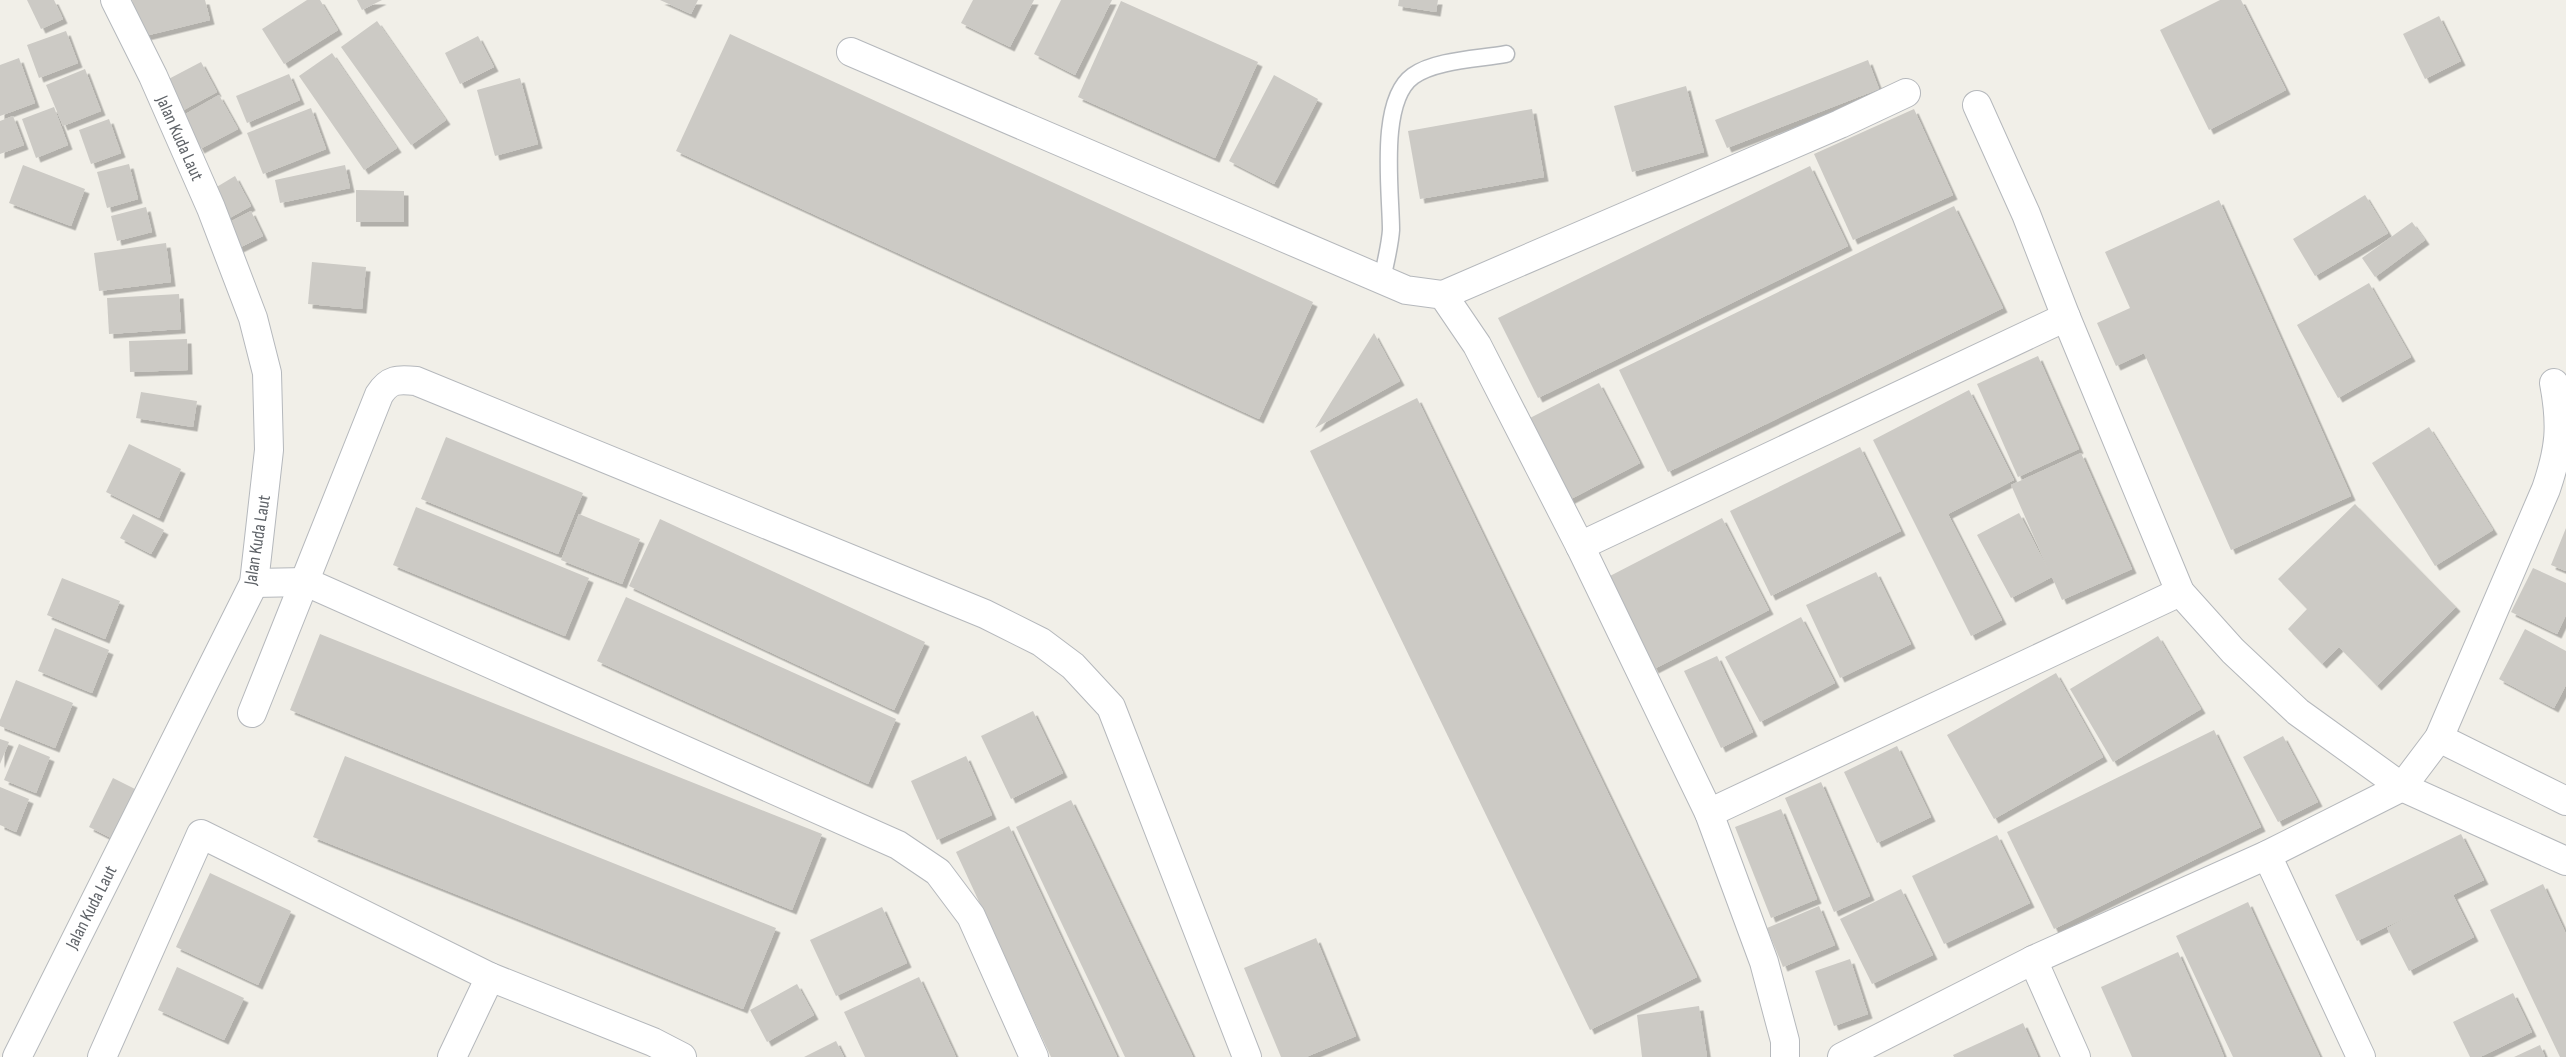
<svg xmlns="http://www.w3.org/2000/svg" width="2566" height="1057" viewBox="0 0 2566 1057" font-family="'Sofia Sans Condensed',sans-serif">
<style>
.building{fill:#cccac5;filter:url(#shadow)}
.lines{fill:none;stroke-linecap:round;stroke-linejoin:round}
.lane-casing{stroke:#b5b8bc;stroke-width:19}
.street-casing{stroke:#b5b8bc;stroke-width:30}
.lane{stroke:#fff;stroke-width:16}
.street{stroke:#fff;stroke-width:28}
.labels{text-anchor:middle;stroke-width:5;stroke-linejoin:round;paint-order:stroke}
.street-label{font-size:18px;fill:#5f6368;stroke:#fff}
</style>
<defs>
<filter id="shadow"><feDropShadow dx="4.5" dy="4.5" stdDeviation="0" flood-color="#0004"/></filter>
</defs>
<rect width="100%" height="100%" fill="#f1efe8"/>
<g class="building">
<polygon points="27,0 54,0 63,19 41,29"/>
<polygon points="132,0 205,0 210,20 141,37"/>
<polygon points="307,0 320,0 338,30 284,64 262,29"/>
<polygon points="357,0 382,0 362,10"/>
<polygon points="660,0 698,0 691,14"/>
<polygon points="973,0 1034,0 1010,47 961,23"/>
<polygon points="1061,0 1112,0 1075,75 1034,54"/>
<polygon points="1399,0 1438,0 1436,12 1398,6"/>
<polygon points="2220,0 2241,0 2286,90 2209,130 2160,30"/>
<polygon points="1121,1 1258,62 1215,158 1078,97"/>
<polygon points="2439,16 2461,61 2425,79 2403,34"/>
<polygon points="377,21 446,120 411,145 341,47"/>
<polygon points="66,31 78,63 39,78 27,45"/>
<polygon points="730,34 1313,302 1259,419 676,151"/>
<polygon points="478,36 494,67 460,84 445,53"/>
<polygon points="332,53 397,148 364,170 299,76"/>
<polygon points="19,58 35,103 0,116 0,65"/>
<polygon points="1868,60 1879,89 1727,148 1715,120"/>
<polygon points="201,62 217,92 178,113 161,83"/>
<polygon points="85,69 101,111 63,126 46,85"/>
<polygon points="289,74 300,100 247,123 236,96"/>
<polygon points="1274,75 1318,99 1274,184 1229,161"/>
<polygon points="520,78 538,144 495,156 477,90"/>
<polygon points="1686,86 1704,152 1632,172 1614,106"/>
<polygon points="219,95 238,129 200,149 182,116"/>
<polygon points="54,107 68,145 36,158 22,119"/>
<polygon points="311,108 326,149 263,174 247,133"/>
<polygon points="1532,109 1544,177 1420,199 1408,131"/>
<polygon points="1914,109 1953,195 1853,240 1814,154"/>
<polygon points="13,116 24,145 0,154 0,121"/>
<polygon points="109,119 121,153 91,164 79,130"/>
<polygon points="129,164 138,199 107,208 97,172"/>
<polygon points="23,165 85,189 71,226 9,203"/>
<polygon points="345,165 350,188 280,203 275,180"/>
<polygon points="1810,166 1848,246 1538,398 1498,318"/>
<polygon points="235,176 251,206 226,220 210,191"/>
<polygon points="356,190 404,191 404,222 356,222"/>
<polygon points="2365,195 2388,233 2315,276 2293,239"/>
<polygon points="2219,200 2351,496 2231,550 2144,353 2116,366 2097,323 2130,308 2105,252"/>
<polygon points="1954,206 2003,308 1668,472 1619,370"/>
<polygon points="146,207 152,232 117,241 111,216"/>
<polygon points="251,211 263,236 235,250 222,226"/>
<polygon points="2412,222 2425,240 2375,277 2362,258"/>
<polygon points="166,243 171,282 99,291 94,253"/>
<polygon points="312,262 366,267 362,309 308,304"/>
<polygon points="2369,283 2411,357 2338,398 2297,325"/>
<polygon points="179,294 181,329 109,334 107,298"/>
<polygon points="1374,333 1400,381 1315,428"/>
<polygon points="187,339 188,370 130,372 129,341"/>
<polygon points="2038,356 2079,449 2018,477 1977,384"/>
<polygon points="1599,383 1640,463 1567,501 1526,420"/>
<polygon points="1969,390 2014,480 1948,514 2002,620 1971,636 1873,440"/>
<polygon points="141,392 197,401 193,427 136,418"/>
<polygon points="1417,398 1697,977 1590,1030 1310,451"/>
<polygon points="2429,427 2493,530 2435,566 2372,463"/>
<polygon points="446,437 583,493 558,554 421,499"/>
<polygon points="129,444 181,469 159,518 106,492"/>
<polygon points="1860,447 1901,531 1771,596 1730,511"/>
<polygon points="2081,453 2132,569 2062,600 2052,577 2011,598 1977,535 2019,513 2049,571 2011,485"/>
<polygon points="2355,504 2456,607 2377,686 2339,647 2322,664 2288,629 2307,609 2278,579"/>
<polygon points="416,507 589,578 565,636 393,565"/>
<polygon points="133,514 164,530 151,554 120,538"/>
<polygon points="579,514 640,539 622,584 561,560"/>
<polygon points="1722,518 1769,610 1654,669 1608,577"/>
<polygon points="660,519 925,642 894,710 629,586"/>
<polygon points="2566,528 2566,571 2551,565"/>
<polygon points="2533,568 2566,583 2566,615 2557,634 2511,612"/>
<polygon points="1876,572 1911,644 1840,678 1806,605"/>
<polygon points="62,578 120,601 105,639 47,615"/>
<polygon points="626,597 896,719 868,784 597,661"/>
<polygon points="1801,617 1835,683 1760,722 1725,657"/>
<polygon points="55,628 109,650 92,693 38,671"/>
<polygon points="2525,629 2566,651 2566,685 2554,708 2499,679"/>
<polygon points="320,634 822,834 792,910 290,710"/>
<polygon points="2158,636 2201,709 2113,762 2070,689"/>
<polygon points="1717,656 1753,732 1721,748 1684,671"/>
<polygon points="2056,673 2103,757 1994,819 1947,735"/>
<polygon points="16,680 73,703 55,748 0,726 0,720"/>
<polygon points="1033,711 1063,773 1011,799 981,736"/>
<polygon points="2214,730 2261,827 2054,929 2007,832"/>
<polygon points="2283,736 2318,802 2278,822 2243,757"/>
<polygon points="0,739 9,742 0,764"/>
<polygon points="19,744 50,757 36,793 4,780"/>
<polygon points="1897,746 1931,817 1877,843 1844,772"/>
<polygon points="345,756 776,928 743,1009 313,837"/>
<polygon points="966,756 992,815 937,840 911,781"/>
<polygon points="113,778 135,789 111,838 89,827"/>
<polygon points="1821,782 1870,896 1834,912 1785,798"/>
<polygon points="0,787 29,799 16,832 0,825"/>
<polygon points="1071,800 1095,850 1193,1057 1125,1057 1016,827"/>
<polygon points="1781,809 1817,899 1771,918 1735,827"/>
<polygon points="1009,826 1117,1057 1051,1057 956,852"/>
<polygon points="2461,834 2484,880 2453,895 2474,937 2409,971 2387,928 2419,911 2357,941 2335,895"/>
<polygon points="1997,835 2030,903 1944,944 1912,876"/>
<polygon points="210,873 291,911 258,985 176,947"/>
<polygon points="2543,884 2566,934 2566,1057 2560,1057 2490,910"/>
<polygon points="1901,889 1933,955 1872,984 1840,919"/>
<polygon points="2248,902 2269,948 2320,1057 2233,1057 2176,936"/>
<polygon points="1819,906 1835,945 1783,967 1767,928"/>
<polygon points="882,907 907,963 836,996 810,940"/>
<polygon points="1316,938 1356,1036 1306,1057 1281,1057 1244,968"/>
<polygon points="2178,952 2218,1042 2224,1057 2132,1057 2101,987"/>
<polygon points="1850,959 1868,1014 1834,1026 1815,971"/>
<polygon points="177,967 244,998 224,1040 158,1010"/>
<polygon points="919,977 956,1057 865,1057 844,1012"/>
<polygon points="797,984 814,1015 767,1042 750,1010"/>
<polygon points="2513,993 2532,1032 2480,1057 2470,1057 2453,1022"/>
<polygon points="1699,1006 1707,1057 1642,1057 1637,1015"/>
<polygon points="2023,1023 2038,1057 1954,1057 1953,1055"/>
<polygon points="836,1041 844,1057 804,1057"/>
<polygon points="2540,1045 2545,1057 2514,1057"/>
</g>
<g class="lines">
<g class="lane-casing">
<path id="lane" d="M1382,280c3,-16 8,-34 9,-50 0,-38 -13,-129 22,-154 22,-16 66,-17 93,-22"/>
</g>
<g class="street-casing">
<g id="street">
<polyline points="851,52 1406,290 1443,295 1477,345 1580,546 1709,813 1764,962 1785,1041 1785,1057"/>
<polyline points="1977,105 2026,214 2066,317 2180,592 2233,651 2298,712 2402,787 2566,861"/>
<polyline points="1443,295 1840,124 1906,93"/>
<polyline points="1580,546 2066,317"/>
<polyline points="254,583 306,582 898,845 938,872 971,916 1034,1057"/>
<path d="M252,713l127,-318c10,-16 19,-16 37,-14l569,233 56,28 32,24 38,41 136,350"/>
<polyline points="2439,738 2566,801"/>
<polyline points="1709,813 2180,592"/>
<polyline points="2267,855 2361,1057"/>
<polyline points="2033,960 2076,1057"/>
<polyline points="17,1057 254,583 269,450 267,373 253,318 211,208 153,76 115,0"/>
<polyline points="102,1057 201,834 490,977 653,1042 682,1057"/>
<polyline points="452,1057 490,977"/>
<path d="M1842,1057l191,-97 234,-105 135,-68 37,-49 107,-249c14,-41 16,-63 8,-106"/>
</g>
</g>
<use href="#lane" class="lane"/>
<use href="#street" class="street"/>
</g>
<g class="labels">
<g class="street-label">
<text transform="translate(180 138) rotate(66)" y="6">Jalan Kuda Laut</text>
<text transform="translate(257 540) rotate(-81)" y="6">Jalan Kuda Laut</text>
<text transform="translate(91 907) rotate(-63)" y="6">Jalan Kuda Laut</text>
</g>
</g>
</svg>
